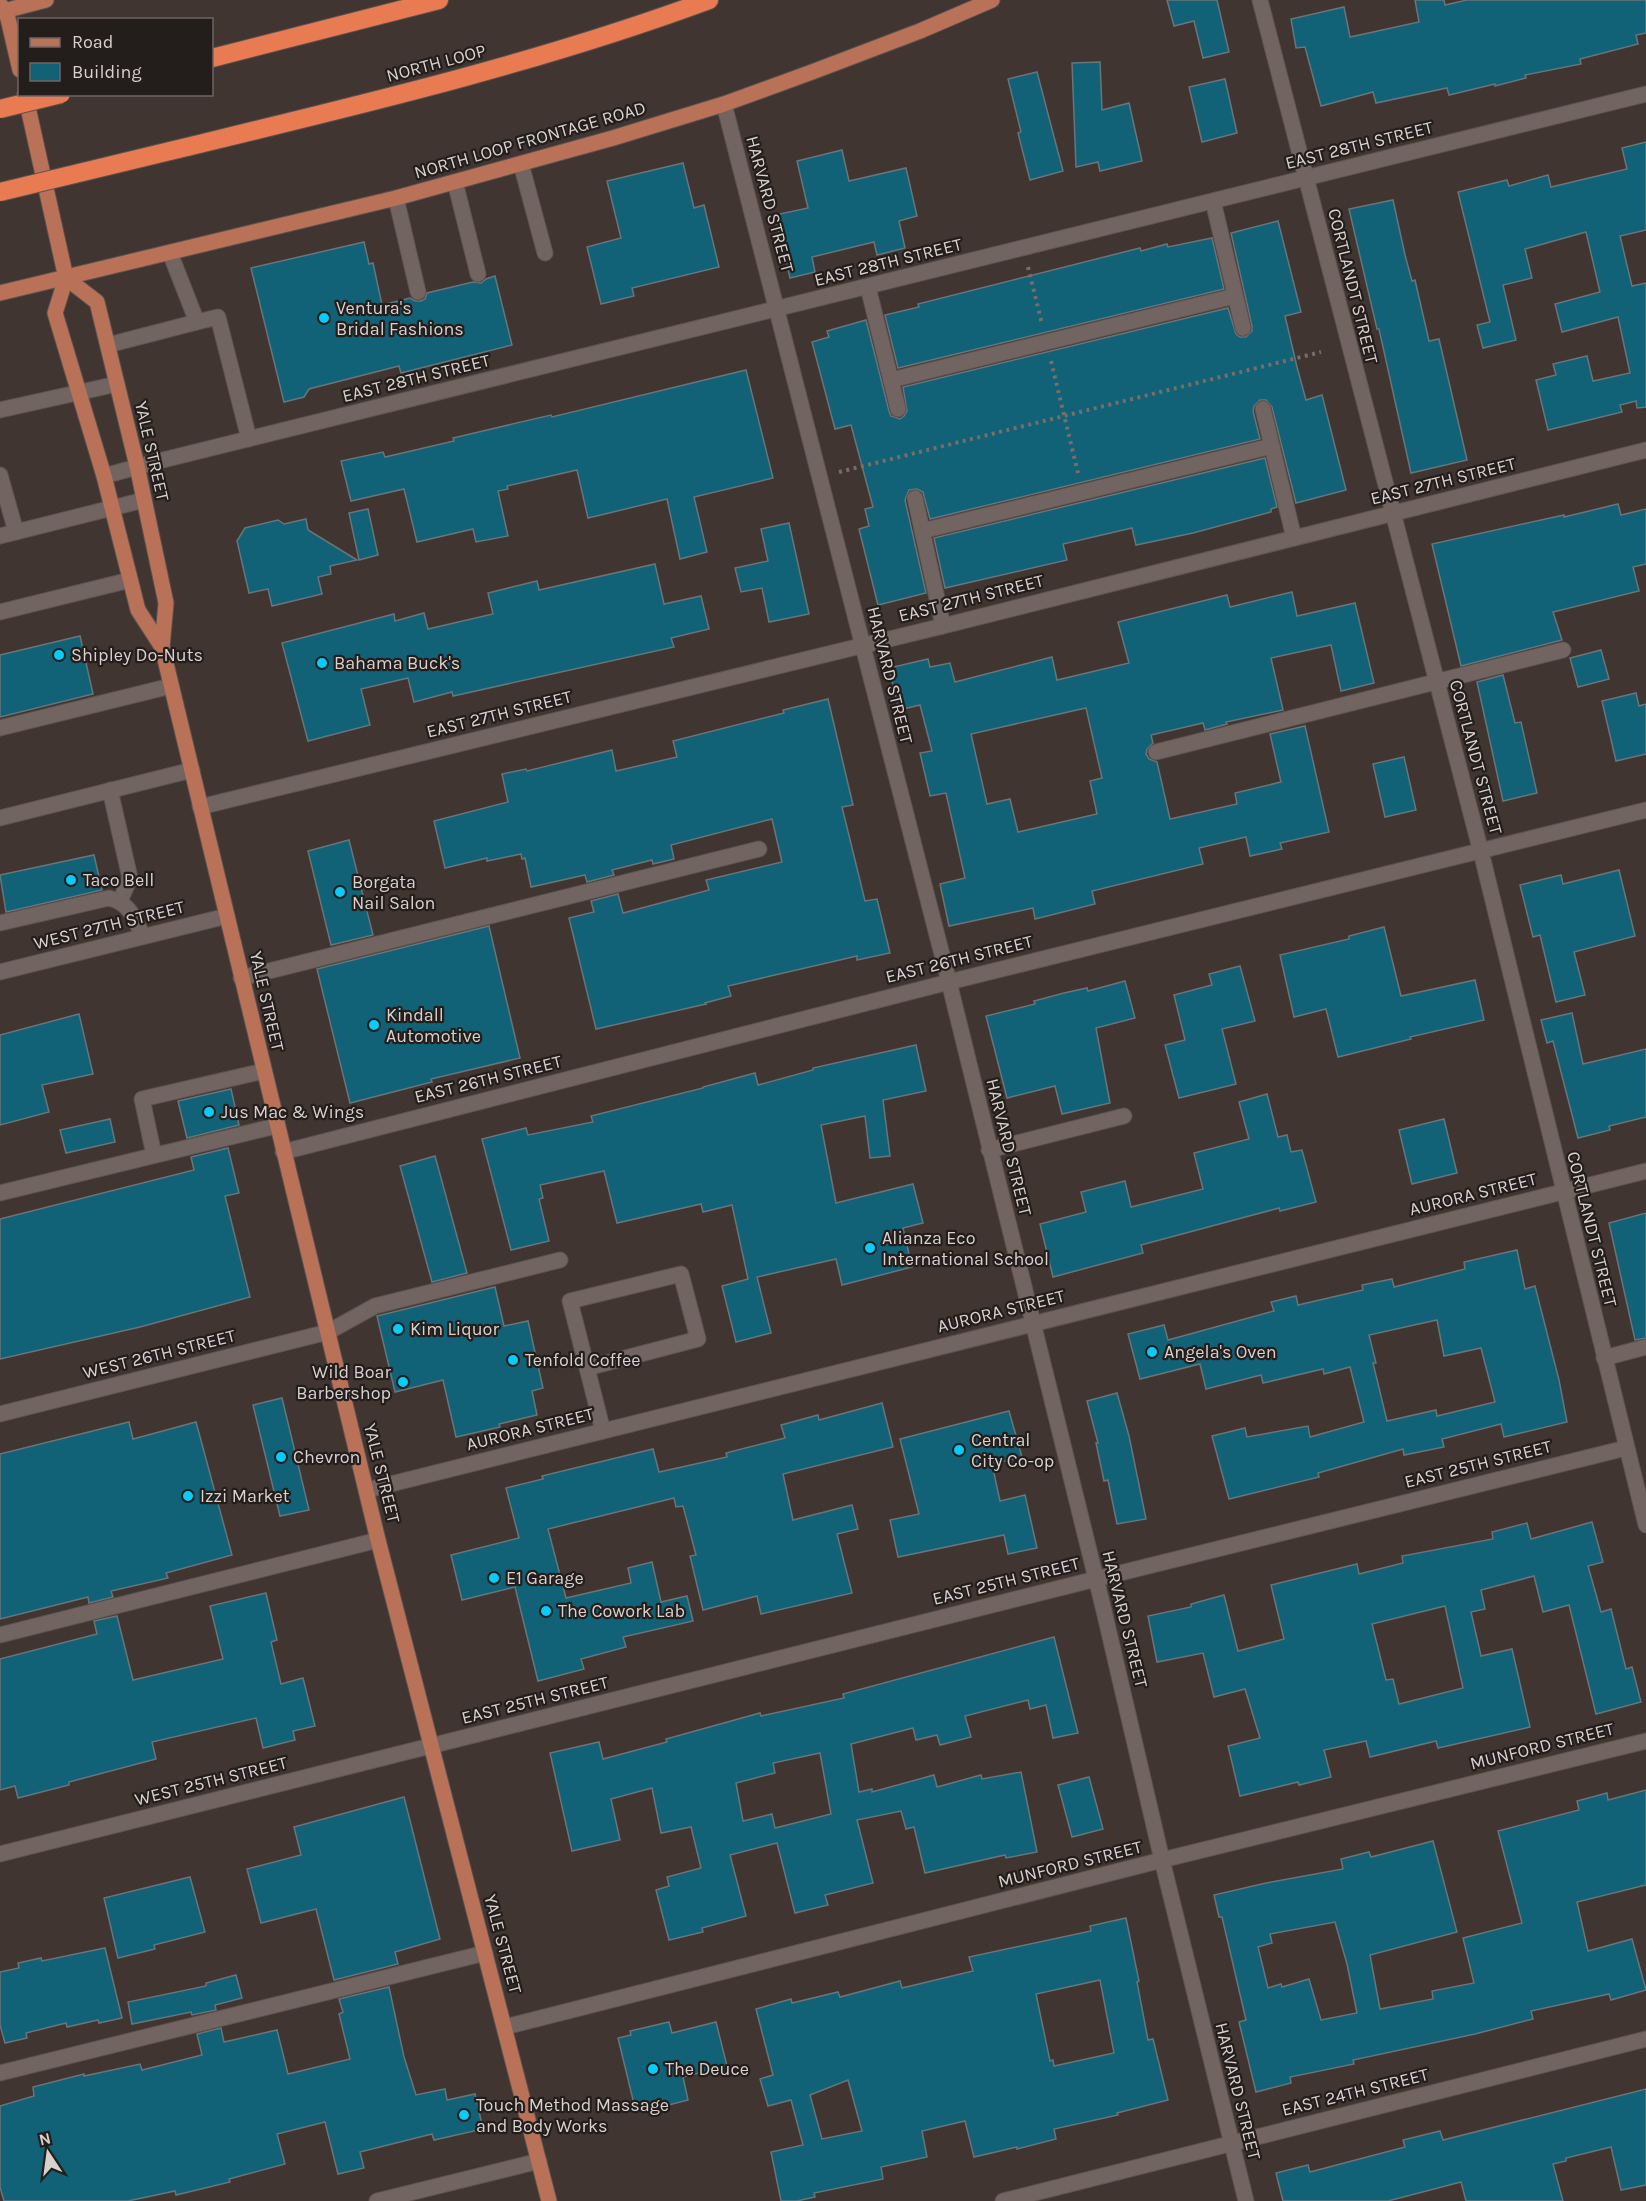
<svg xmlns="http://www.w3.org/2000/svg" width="1646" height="2201" viewBox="0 0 1646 2201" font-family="Karla,sans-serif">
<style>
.building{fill:#116177;stroke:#68757a;stroke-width:1.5;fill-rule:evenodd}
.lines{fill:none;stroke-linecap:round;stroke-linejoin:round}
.minor-casing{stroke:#5c524f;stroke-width:17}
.major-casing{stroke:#5c524f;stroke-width:17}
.highway-casing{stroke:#5c524f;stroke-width:20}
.path{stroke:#776e6a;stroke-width:4;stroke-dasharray:3 4.5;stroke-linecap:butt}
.minor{stroke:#726561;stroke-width:15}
.major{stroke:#b97258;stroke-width:15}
.highway{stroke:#e97b52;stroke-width:18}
.highway-bridge-casing{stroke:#5c524f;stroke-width:20;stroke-linecap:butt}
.highway-bridge{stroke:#e97b52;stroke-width:18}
.poi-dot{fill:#07cbf9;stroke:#231e1c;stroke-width:2}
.labels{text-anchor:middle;stroke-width:4.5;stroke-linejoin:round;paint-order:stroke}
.street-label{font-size:18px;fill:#d8d1ce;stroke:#231e1c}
.poi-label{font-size:18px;fill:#d8d1ce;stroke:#231e1c;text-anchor:start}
</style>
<rect width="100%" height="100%" fill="#403531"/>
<g class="building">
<polygon points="1167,0 1217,0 1229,52 1203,58 1194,21 1174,26"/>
<polygon points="1415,0 1444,0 1445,5 1467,0 1646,0 1646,33 1636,35 1638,44 1580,59 1581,64 1525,75 1526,78 1495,86 1495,84 1449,95 1447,88 1376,103 1373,92 1321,106 1305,47 1296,48 1291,19 1344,7 1350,37 1419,22"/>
<polygon points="1100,62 1102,110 1129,103 1142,161 1100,171 1098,162 1076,167 1072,63"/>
<polygon points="1037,72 1063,171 1030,180 1018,133 1021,132 1008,79"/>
<polygon points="1225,79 1237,133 1202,142 1189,87"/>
<polygon points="1646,142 1646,230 1620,236 1632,286 1646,283 1646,407 1637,408 1636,401 1620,405 1622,412 1548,430 1536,380 1556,375 1553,364 1587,356 1593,381 1630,373 1618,317 1562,332 1555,304 1600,292 1586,232 1525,249 1532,278 1503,285 1516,340 1483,348 1477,325 1490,322 1458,192 1507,180 1509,186 1548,175 1551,187 1627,169 1622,148"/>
<polygon points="842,150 849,181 906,168 917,216 899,221 905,248 877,255 874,242 812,257 815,272 790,278 775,215 808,208 797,161"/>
<polygon points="683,163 694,208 704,205 719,267 632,288 634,296 601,304 587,247 621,238 607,181"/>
<polygon points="1393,200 1405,255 1412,281 1415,280 1429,341 1439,339 1467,460 1411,473 1379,329 1377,329 1349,209"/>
<polygon points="1278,221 1301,312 1285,316 1297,367 1306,400 1322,395 1346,490 1296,503 1272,407 1266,400 1260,400 1254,406 1253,411 1260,439 930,519 923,492 917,489 909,490 905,500 926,593 878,605 859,529 869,526 865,509 873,507 851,425 835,429 812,342 829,337 827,331 866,320 889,411 891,416 900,419 904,416 907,411 903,387 1228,308 1236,334 1240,337 1246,337 1252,331 1252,326 1231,233"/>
<polygon points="1212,238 1224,289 898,368 885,315 919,307 918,304 1140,248 1141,251 1167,244 1168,247"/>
<polygon points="364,242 369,264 373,263 382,305 410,298 415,301 421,301 425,299 427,293 473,282 481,283 486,279 495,276 512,345 401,373 399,366 309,389 304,397 284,402 251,268"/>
<polygon points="746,370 773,478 694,497 707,552 680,559 667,499 588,518 577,470 507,486 508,489 498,491 508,536 476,542 473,529 417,542 404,489 351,501 341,461 383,452 385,457 454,441 453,438 551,415 552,417"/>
<polygon points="1265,458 1277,507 1271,509 1271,512 1193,533 1136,545 1132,528 1063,544 1067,560 945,588 934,538"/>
<polygon points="1618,504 1621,515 1646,509 1646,564 1633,567 1639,591 1553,612 1562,640 1461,666 1432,544 1564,515 1564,517"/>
<polygon points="368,509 378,555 359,560 349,513"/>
<polygon points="306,519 308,530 357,560 330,566 331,574 318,577 322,594 272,606 268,589 249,593 237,541 245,528 278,520 284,524"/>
<polygon points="789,523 809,614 769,622 762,588 741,592 735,568 768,561 761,529"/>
<polygon points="655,564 664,604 701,596 709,629 671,638 674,647 453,696 452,692 414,702 408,678 361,689 370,725 308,741 282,643 394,614 395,621 424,613 428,629 493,614 488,593 537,581 539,590"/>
<path d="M1292,592l5,24 58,-13 19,80 -33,8 -10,-46 -60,13 12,52 -57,12 1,2 -22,6 -2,-7 -52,12 2,8 -6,6 -1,5 3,5 8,3 13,57 67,-15 -2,-11 46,-11 -11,-48 35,-8 24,106 -49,11 2,6 -32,7 -4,-19 -47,11 4,16 -111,27 3,13 -60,15 -2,-11 -84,18 -9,-42 25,-6 -19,-85 -16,3 -10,-43 12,-2 -12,-46 -21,5 -10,-42 39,-9 2,8 20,-4 5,19 97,-25 5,23 72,-17 -11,-41 109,-27 3,12zM1086,708l16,70 -12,3 7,33 -79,18 -8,-33 -23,5 -16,-70z"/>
<polygon points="80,636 93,694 0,717 0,655"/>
<polygon points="1601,650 1609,679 1578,687 1570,658"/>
<polygon points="1503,675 1515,723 1521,722 1537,793 1503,801 1477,682"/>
<polygon points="1636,693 1639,706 1646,704 1646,754 1616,761 1602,701"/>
<polygon points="828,699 853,805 842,807 865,901 877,899 890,953 857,960 857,956 728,986 731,996 705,1003 706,1004 596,1029 569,918 594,912 591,901 618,894 623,913 709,890 706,880 782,862 772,819 671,845 674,859 653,864 652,860 612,870 614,875 587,882 585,875 531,887 525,858 522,859 521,854 487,861 487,858 445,868 434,821 508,802 502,774 526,769 527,771 612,750 616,771 677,757 673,741 784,713 783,710"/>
<polygon points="1404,757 1416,810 1385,817 1373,764"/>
<polygon points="349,840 373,935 331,945 308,851"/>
<polygon points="94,855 102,890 6,912 0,875"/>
<polygon points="1619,870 1635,936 1574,952 1585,995 1556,1002 1540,935 1533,937 1520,885 1561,875 1563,884"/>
<polygon points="489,926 520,1058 431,1079 432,1082 350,1103 317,969"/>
<polygon points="1384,927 1401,996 1475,980 1484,1020 1410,1037 1411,1039 1338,1057 1326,1009 1294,1017 1280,955 1349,939 1349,936"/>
<polygon points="1240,966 1255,1021 1222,1029 1236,1084 1179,1098 1165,1045 1185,1040 1174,995 1212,985 1209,974"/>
<polygon points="1125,981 1135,1018 1096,1028 1110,1103 1062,1114 1055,1086 1007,1098 986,1016 1035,1004 1034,1001 1064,993 1087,988 1088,991"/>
<polygon points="1572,1013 1583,1064 1646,1049 1646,1117 1609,1126 1610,1130 1578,1138 1553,1041 1547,1043 1541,1020"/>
<polygon points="79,1014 93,1074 42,1085 49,1112 0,1125 0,1035"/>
<polygon points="916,1045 926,1091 883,1100 890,1156 870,1158 865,1116 821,1125 836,1203 913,1184 923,1223 903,1228 912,1267 842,1285 836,1259 757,1277 771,1333 736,1342 722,1286 748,1279 732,1205 703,1212 701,1204 617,1223 604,1171 540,1185 543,1198 539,1199 549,1241 511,1250 482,1139 526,1128 528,1135 593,1122 591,1116 703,1088 703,1087 755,1073 758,1085 813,1070 813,1068"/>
<polygon points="231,1089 239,1125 187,1138 178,1101"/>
<polygon points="1267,1094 1278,1137 1287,1135 1291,1152 1302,1150 1316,1202 1280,1211 1279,1208 1141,1245 1143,1253 1053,1277 1040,1224 1086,1212 1081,1192 1125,1181 1131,1207 1203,1189 1194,1153 1249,1139 1239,1102"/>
<polygon points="110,1119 115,1142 66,1153 60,1130"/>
<polygon points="1444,1119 1457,1173 1412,1184 1399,1130"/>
<polygon points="228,1148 239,1193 225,1196 250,1297 140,1327 0,1359 0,1219 194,1170 191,1157"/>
<polygon points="435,1156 467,1273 432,1282 400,1166"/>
<polygon points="1646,1213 1646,1338 1635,1340 1609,1223"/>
<path d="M1517,1250l8,39 10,-3 24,94 8,42 -63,15 -3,-13 -59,15 2,8 -40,8 -1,-6 -85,24 1,4 -90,22 -17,-63 33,-8 2,9 61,-11 2,11 54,-15 -14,-55 -26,7 -1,-5 -60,14 -2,-8 -55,14 -6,-25 -60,15 -12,-45 36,-9 4,15 106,-29 -3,-9 25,-6 2,9 65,-15 -1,-5 30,-6 2,8 71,-18 -1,-7zM1437,1320l7,36 37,-8 14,54 -58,14 -1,-6 -49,11 -14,-58h3l-7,-28z"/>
<polygon points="495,1287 504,1326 528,1321 543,1388 532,1391 537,1415 499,1424 500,1427 456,1437 443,1380 395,1392 377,1316"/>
<polygon points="1117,1393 1129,1436 1146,1519 1117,1524 1108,1480 1104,1481 1096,1443 1098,1443 1087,1401"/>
<polygon points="282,1398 309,1510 280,1516 253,1405"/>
<polygon points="882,1403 893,1447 783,1474 793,1520 852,1505 858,1529 837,1534 852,1593 761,1614 757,1596 703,1610 690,1556 696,1555 683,1506 676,1507 674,1498 548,1529 566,1598 631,1583 628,1568 652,1562 661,1602 687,1596 693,1621 623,1637 626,1647 581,1659 584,1669 538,1681 515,1587 462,1600 451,1555 519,1538 506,1488 543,1479 542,1476 653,1449 659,1472 727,1457 726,1453 785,1438 781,1425 818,1415 819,1420"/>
<polygon points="1009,1411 1022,1457 992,1464 1000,1501 1025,1495 1037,1548 1008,1554 1004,1535 898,1557 890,1520 919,1514 900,1439"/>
<polygon points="129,1422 133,1439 196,1422 232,1555 166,1573 168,1578 111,1591 113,1597 89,1603 88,1597 0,1619 0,1454"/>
<path d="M1592,1522l11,40 -15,4 13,46 10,-3 15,60 6,-2 9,35 -45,12 -27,-109 -26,7 -9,-36 -53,14 4,19 -14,3 10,44 31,-7 18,78 -92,21 -2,-7 -66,16 -4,-16 -42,9 7,27 -32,8 -1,-3 -58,14 -12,-50 32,-8 -15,-49 -31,8 -11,-44 -46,9 -9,-46 43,-9v-3l33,-9 14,56 46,-12 -13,-54 86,-21 2,10 44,-11 -1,-7 91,-17 -1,-7 35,-9 4,16zM1445,1606l18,82 -64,16 -6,-25 -7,1 -14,-56z"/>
<polygon points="266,1593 277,1640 271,1642 281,1684 303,1678 315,1726 293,1731 295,1740 263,1748 256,1718 152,1742 156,1759 69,1782 69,1785 18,1798 15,1786 0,1790 0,1659 97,1634 94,1621 117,1616 133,1680 223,1659 210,1606"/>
<path d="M1054,1637l24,96 -25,5 -7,-33 -16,4 -2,-9 -63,16 6,21 -31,8 -3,-10 -21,5 -3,-12 -62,16 8,48 13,-3v3l62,-17 3,12 44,-12 1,4 39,-7 16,80 -31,6 -1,-3 -80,18 -11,-46 -8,2 -5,-18 -44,9 16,63 -48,12 3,10 -33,8 -18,-70 -47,12 16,61 -44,12 1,4 -34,8 -13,-50 13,-4 -2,-9 34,-9 -10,-41 -30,6 -9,-45 -41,11 9,41 -48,11 -22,-98 49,-11 4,17 64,-17 -1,-3 94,-26 1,3 83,-18 -1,-4zM820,1753l11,61 -56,14 -3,-14 -29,7 -7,-38 39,-10 -2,-10z"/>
<polygon points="1089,1777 1103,1829 1072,1837 1058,1785"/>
<path d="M1646,1790v95l-69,17 11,49 44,-12 14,51 -35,10 -2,-6 -78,17 2,8 -58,15 -122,26 1,4 -64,13 1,6 -35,9 -17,-70 7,-2 -24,-103h-3l-5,-22 52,-12 77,-14 -2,-10 28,-7 2,5 62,-16 24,91 -87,23 10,54 53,-10 -1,-8 42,-8 -11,-45 59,-15 -24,-92 81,-21 -2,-9 30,-8 1,7zM1335,1922l12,42 10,49 -36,7 -12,-41 -27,8 -1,-3 -13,4 -10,-41 14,-4 -2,-9z"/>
<polygon points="404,1797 440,1939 395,1952 398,1964 334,1980 316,1909 261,1923 247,1869 301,1855 294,1827"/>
<polygon points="190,1877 205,1932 154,1945 155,1949 118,1958 104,1898"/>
<path d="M1126,1918l13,63 -2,1 11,58 5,-1 15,61 -51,13 1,2 -64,14 2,10 -39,10v-2l-43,10 -9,-36 -43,10 5,26 -46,10 2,12 -69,14 1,4 -18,4h-16l-10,-49 32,-7 -12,-45 -23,6 -8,-27 13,-4 -17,-66 35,-10 1,4 46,-11 2,5 60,-16 2,7 71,-17 -4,-14 122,-26 -1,-5zM1100,1980l14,73 -60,13 -1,-6 -3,1 -14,-67zM848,2080l14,51 -40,8 -12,-44z"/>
<polygon points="105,1948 122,2018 99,2023 98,2020 67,2027 66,2023 26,2033 27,2038 5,2043 0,2025 0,1972 19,1968 18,1963 41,1958 42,1961"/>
<polygon points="236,1975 242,1998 215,2005 216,2010 192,2015 191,2012 132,2024 128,2002 206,1986 206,1983"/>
<polygon points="389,1987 404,2057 416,2095 445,2089 447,2100 475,2094 483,2129 434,2140 432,2134 360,2152 364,2168 338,2174 325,2122 277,2134 285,2164 229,2179 230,2182 176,2195 175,2191 128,2201 4,2201 0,2187 0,2106 34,2096 33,2087 84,2074 84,2076 140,2064 142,2070 202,2055 197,2034 221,2028 224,2042 277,2030 288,2074 350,2059 339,2014 343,2012 339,1999"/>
<polygon points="669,2022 672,2033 716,2022 727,2066 683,2077 688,2100 649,2110 647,2105 635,2108 618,2038 631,2035 630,2031"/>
<polygon points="1646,2089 1646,2185 1621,2190 1611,2147 1566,2158 1566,2161 1553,2164 1563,2201 1466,2201 1461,2182 1388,2201 1283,2201 1276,2173 1308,2165 1310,2172 1405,2147 1403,2140 1440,2131 1443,2140"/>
</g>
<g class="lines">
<g class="minor-casing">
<g id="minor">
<polyline points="1260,0 1481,852 1646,1525"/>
<polyline points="724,104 949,982 1104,1611 1162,1860 1246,2201"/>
<polyline points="521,164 545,253"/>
<polyline points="455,182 478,274"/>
<polyline points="396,198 418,292"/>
<polyline points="1213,201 1243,328"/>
<polyline points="170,253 197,322 218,317 249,439"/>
<polyline points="868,287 898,409"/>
<polyline points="108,345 197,322"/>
<polyline points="891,380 1235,296"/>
<polyline points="1263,409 1294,538"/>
<polyline points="0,410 117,384"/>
<polyline points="0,475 16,532"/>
<polyline points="104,476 159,461 1646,94"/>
<polyline points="915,498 943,626"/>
<polyline points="922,531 1272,446"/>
<polyline points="0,536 144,500"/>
<polyline points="0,612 130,580"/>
<polyline points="0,728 171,686"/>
<polyline points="1156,752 1563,650"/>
<polyline points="110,790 130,878 120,901"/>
<polyline points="200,807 943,626 1646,450"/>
<polyline points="0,818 192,770"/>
<path d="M0,923l109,-25c21,5 25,20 34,38"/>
<polyline points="0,972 227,916"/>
<polyline points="241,978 759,849"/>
<polyline points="989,1150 1124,1116"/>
<polyline points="283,1152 949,982 1646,810"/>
<polyline points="154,1155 142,1099 264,1071"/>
<polyline points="0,1193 276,1126"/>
<polyline points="1604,1358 1646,1347"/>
<polyline points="587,1368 698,1339 681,1274 570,1301 603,1431"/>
<polyline points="0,1414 328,1332 375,1306 560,1260"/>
<polyline points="367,1490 1646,1171"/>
<polyline points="0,1635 378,1540"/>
<polyline points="0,1854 1096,1579 1626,1448"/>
<polyline points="505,2027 1162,1860 1646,1741"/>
<polyline points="0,2073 485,1953"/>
<polyline points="377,2201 539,2161"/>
<polyline points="1003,2201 1646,2039"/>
</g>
</g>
<g class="major-casing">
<g id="major">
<polyline points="0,5 6,10 20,70"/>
<polyline points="0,12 46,0"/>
<polyline points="25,94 66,278 55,313 104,476 138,610 162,647 378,1540 549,2201"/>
<polyline points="66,278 97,302 137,466 166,603 162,647"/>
<polyline points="0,293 396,198 613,138 724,104 812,72 920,31 992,0"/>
</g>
</g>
<g class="highway-casing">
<g id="highway">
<polyline points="212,58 439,0"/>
<path d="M170,151c181,-44 363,-86 539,-151"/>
</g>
</g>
<g class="path">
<polyline points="1028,267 1042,324"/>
<polyline points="1051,361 1078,473"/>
<polyline points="839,472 1321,352"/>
</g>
<use href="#minor" class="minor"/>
<use href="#major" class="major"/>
<use href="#highway" class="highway"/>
<g class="highway-bridge-casing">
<g id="highway-bridge">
<polyline points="0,109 61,94"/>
<polyline points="0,192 170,151"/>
</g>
</g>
<use href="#highway-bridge" class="highway-bridge"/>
</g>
<g class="poi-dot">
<circle cx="324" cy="318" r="6"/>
<circle cx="59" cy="655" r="6"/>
<circle cx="322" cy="663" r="6"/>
<circle cx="71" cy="880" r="6"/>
<circle cx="340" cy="892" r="6"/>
<circle cx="374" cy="1025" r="6"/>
<circle cx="209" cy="1112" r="6"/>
<circle cx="870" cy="1248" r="6"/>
<circle cx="398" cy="1329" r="6"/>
<circle cx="1152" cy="1352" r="6"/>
<circle cx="513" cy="1360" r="6"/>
<circle cx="403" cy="1382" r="6"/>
<circle cx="959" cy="1450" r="6"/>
<circle cx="281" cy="1457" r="6"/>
<circle cx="188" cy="1496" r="6"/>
<circle cx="494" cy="1578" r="6"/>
<circle cx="546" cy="1611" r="6"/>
<circle cx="653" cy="2069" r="6"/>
<circle cx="464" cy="2115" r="6"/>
</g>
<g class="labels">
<g class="street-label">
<text transform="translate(436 63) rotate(-15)" y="6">NORTH LOOP</text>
<text transform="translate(530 140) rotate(-16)" y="6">NORTH LOOP FRONTAGE ROAD</text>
<text transform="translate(1359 145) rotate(-14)" y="6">EAST 28TH STREET</text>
<text transform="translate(770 204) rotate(75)" y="6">HARVARD STREET</text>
<text transform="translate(888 262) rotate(-14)" y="6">EAST 28TH STREET</text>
<text transform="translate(1353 286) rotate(76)" y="6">CORTLANDT STREET</text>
<text transform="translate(416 378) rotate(-14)" y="6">EAST 28TH STREET</text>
<text transform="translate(152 451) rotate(77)" y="6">YALE STREET</text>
<text transform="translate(1443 481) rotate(-14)" y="6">EAST 27TH STREET</text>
<text transform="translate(971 598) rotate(-14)" y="6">EAST 27TH STREET</text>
<text transform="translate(890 675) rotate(76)" y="6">HARVARD STREET</text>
<text transform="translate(499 714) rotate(-14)" y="6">EAST 27TH STREET</text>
<text transform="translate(1476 757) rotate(75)" y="6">CORTLANDT STREET</text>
<text transform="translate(109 925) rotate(-14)" y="6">WEST 27TH STREET</text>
<text transform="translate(959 959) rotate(-14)" y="6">EAST 26TH STREET</text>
<text transform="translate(267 1001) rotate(77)" y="6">YALE STREET</text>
<text transform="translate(488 1079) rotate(-14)" y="6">EAST 26TH STREET</text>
<text transform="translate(1009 1147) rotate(76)" y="6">HARVARD STREET</text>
<text transform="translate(1473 1194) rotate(-14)" y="6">AURORA STREET</text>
<text transform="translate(1592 1229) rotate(76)" y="6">CORTLANDT STREET</text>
<text transform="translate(1001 1311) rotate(-14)" y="6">AURORA STREET</text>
<text transform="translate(159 1354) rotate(-14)" y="6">WEST 26TH STREET</text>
<text transform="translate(530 1429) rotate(-14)" y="6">AURORA STREET</text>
<text transform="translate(1478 1464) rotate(-14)" y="6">EAST 25TH STREET</text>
<text transform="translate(382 1473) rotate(76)" y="6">YALE STREET</text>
<text transform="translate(1006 1581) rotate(-14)" y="6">EAST 25TH STREET</text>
<text transform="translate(1125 1619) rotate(76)" y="6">HARVARD STREET</text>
<text transform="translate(535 1700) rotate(-14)" y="6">EAST 25TH STREET</text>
<text transform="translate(1542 1746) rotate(-14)" y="6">MUNFORD STREET</text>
<text transform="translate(211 1781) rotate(-14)" y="6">WEST 25TH STREET</text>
<text transform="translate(1070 1864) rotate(-14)" y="6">MUNFORD STREET</text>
<text transform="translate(503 1944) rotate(75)" y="6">YALE STREET</text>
<text transform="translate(1238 2091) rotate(76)" y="6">HARVARD STREET</text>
<text transform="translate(1355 2092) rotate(-14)" y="6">EAST 24TH STREET</text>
</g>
<g class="poi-label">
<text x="336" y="314">Ventura's<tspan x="336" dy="21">Bridal Fashions</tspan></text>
<text x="71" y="661">Shipley Do-Nuts</text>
<text x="334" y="669">Bahama Buck's</text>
<text x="83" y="886">Taco Bell</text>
<text x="352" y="888">Borgata<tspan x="352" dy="21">Nail Salon</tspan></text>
<text x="386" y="1021">Kindall<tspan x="386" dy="21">Automotive</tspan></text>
<text x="221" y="1118">Jus Mac &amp; Wings</text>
<text x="882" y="1244">Alianza Eco<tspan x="882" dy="21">International School</tspan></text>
<text x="410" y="1335">Kim Liquor</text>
<text x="1164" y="1358">Angela's Oven</text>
<text x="525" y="1366">Tenfold Coffee</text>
<text x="391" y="1378" text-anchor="end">Wild Boar<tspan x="391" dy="21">Barbershop</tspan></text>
<text x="971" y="1446">Central<tspan x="971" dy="21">City Co-op</tspan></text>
<text x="293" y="1463">Chevron</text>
<text x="200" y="1502">Izzi Market</text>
<text x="506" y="1584">E1 Garage</text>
<text x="558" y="1617">The Cowork Lab</text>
<text x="665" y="2075">The Deuce</text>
<text x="476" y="2111">Touch Method Massage<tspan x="476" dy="21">and Body Works</tspan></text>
</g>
</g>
<rect x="18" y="18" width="195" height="78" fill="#231e1c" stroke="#6b6663" stroke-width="1.5"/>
<rect x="30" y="38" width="30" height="9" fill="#b97258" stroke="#6b6663" stroke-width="1.5"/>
<text x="72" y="48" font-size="18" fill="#d8d1ce">Road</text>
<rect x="30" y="63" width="30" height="18" fill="#116177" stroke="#6b6663" stroke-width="1.5"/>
<text x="72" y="78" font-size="18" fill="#d8d1ce">Building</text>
<g transform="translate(48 2153) rotate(347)" stroke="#231e1c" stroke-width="4.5" paint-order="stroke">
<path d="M0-4.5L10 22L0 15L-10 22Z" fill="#d8d1ce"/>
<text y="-9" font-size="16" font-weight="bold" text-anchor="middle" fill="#d8d1ce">N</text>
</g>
</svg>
